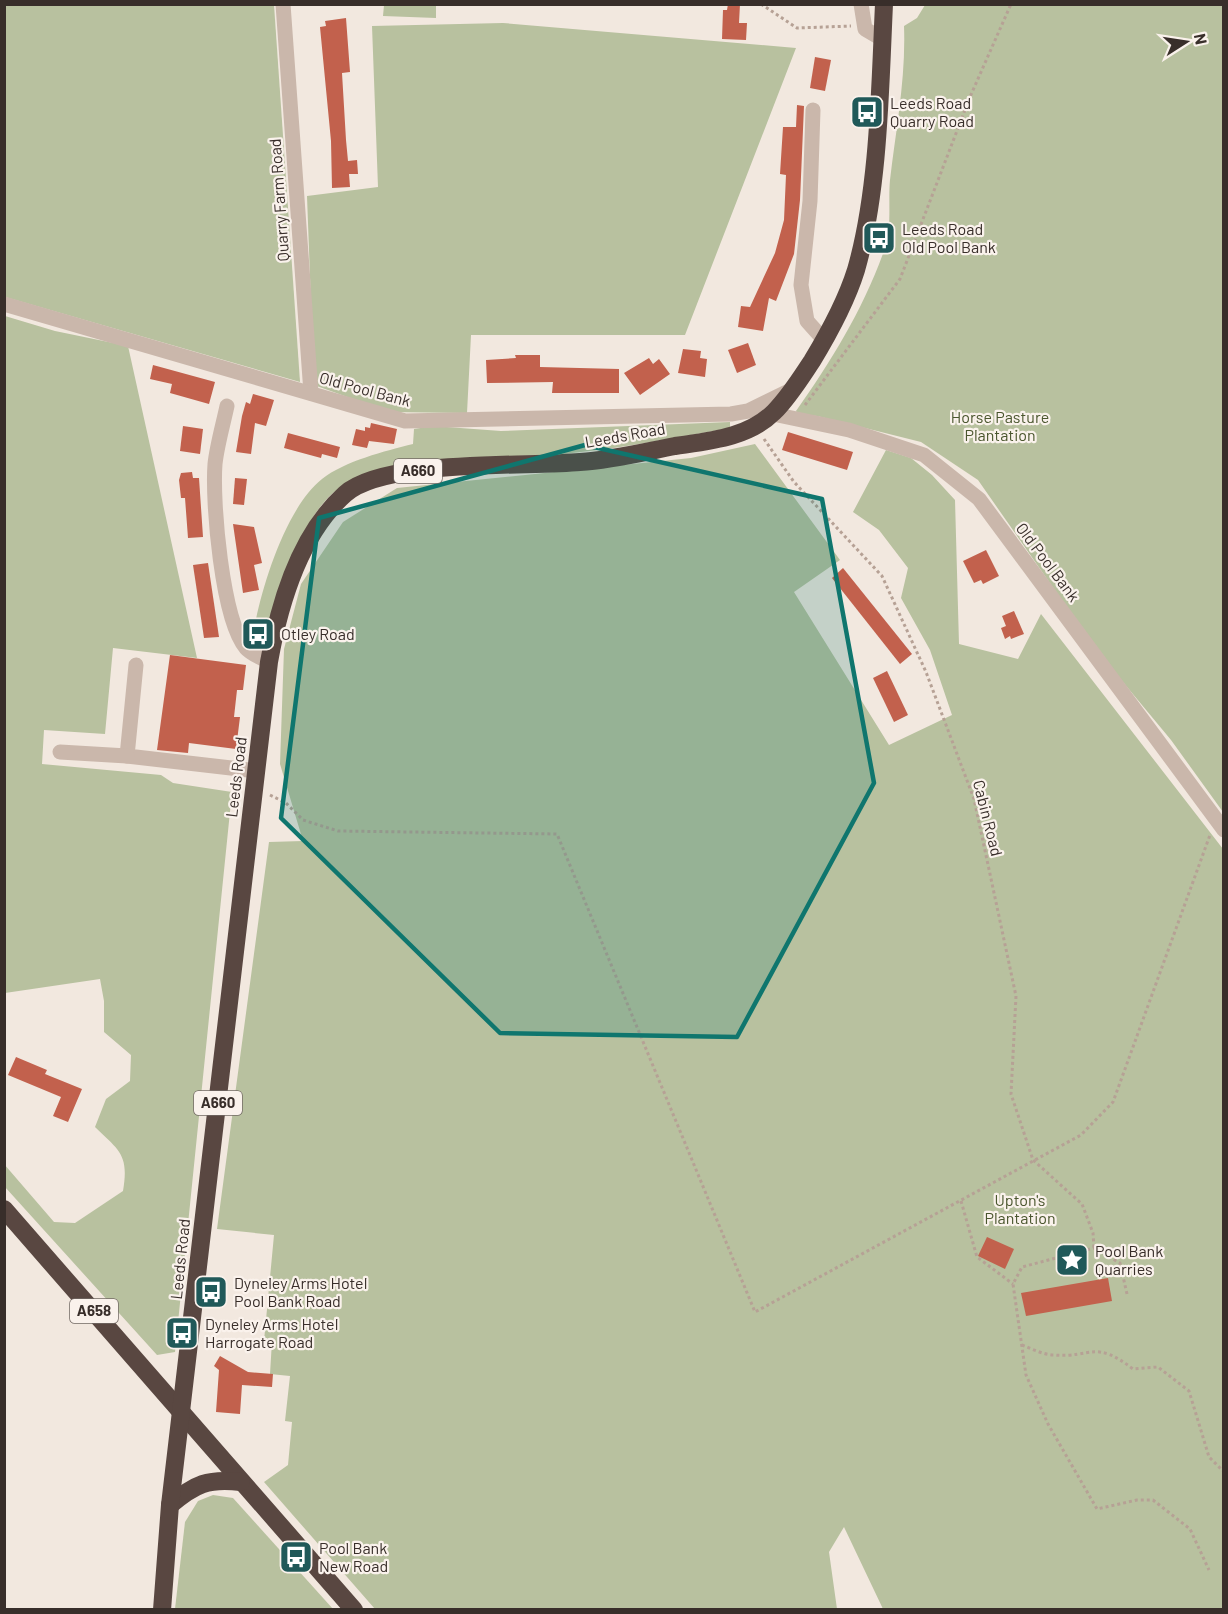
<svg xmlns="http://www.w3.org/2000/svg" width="1228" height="1614" viewBox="0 0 1228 1614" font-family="Barlow,sans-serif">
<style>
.green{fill:#b8c19f}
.building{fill:#c2614d}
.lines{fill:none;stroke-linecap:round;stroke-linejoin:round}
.path{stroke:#b6a195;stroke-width:3;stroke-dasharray:3 3;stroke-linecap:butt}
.minor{stroke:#cab7ab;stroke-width:15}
.highway{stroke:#594741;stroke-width:18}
.marked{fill:#0f766e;fill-opacity:0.2;stroke:#0f766e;stroke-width:4.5;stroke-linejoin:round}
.labels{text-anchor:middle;stroke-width:4.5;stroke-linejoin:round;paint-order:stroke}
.shield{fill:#faf2ec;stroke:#726964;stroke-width:1.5}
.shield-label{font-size:15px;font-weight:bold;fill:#382e2a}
.poi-label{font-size:16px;fill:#382e2a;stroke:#faf2ec;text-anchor:start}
.street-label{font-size:16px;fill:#382e2a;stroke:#faf2ec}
.park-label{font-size:16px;fill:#4a562e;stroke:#faf2ec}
</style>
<rect width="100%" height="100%" fill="#f2e8df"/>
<g class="green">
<polygon points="4,5 274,5 300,382 5,297"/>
<polygon points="384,5 436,5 436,18 383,16"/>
<path d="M925,5h298v807l-52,-72 -73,-88 -120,-172 -57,-38 -104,-26 -19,-1 -2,-4c36,-51 68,-103 89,-163 7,-20 3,-47 5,-68 6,-51 16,-102 14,-154l13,-8z"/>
<polygon points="503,23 796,48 685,335 471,335 467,413 389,412 314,385 307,196 378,187 372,26"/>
<path d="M5,316l50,15 73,15 69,312 -84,-10 -8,86 -61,-4 -2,34 119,11 12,8 59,9 -57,560 -18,3 -152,-168 -1,-23 50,58 21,1 48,-32c6,-36 -3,-40 -28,-64l11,-28 24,-18 1,-26 -27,-23v-31l-4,-22 -95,14z"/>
<path d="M730,422v6c-52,9 -105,20 -158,25 -66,7 -187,-4 -239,40 -29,25 -55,92 -62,129l-15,-3c9,-42 32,-113 66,-140 23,-18 63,-28 91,-35l1,-15 19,-3 68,5z"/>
<polygon points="755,444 840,560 794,592 889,745 952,715 930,650 901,598 908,568 879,530 853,512 886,450 911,458 932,475 955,500 959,644 1018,659 1041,614 1223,849 1223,1609 883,1609 844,1527 829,1552 837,1609 375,1609 264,1482 288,1465 292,1422 285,1421 290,1376 270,1374 272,1341 264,1341 274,1235 217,1229 269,842 303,841 280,764 284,649 301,584 343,522 397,488 691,458"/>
<polygon points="213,1495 233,1498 333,1609 175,1609 185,1522 198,1501"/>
</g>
<g class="building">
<polygon points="728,4 740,4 739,23 747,23 746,40 722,39 723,10 727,10"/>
<polygon points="346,18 350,72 342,73 346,140 348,161 357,160 358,174 349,174 350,187 332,188 331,141 320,27 326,26 325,21"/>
<polygon points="815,57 831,60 825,91 810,88"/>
<polygon points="797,105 804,106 800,200 794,254 776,301 769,298 763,331 738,327 741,306 750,307 775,253 784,220 786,175 780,174 783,127 796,127"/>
<polygon points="748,343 756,365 737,373 728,350"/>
<polygon points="683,349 701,351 700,358 707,359 705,377 678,373"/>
<polygon points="515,355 540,355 540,367 619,369 619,393 552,393 553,382 487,383 486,360 516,358"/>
<polygon points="649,358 653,364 659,359 670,374 640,395 624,373"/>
<polygon points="153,365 215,382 209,404 170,393 172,384 150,379"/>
<polygon points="253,394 274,400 266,426 255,423 251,454 236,452 242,416 246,402 250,404"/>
<polygon points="371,423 397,429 394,444 369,441 367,448 352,445 356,429 365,431 365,427 370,428"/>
<polygon points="183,426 203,429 200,454 180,451"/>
<polygon points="788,432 853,452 847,470 782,450"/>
<polygon points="288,433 340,447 337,458 322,454 321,458 284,448"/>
<polygon points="192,472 193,478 199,478 203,537 188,538 185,498 181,498 179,480 181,473"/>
<polygon points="235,478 247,479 244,505 233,504"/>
<polygon points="233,524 254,527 262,563 254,565 259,590 243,593"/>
<polygon points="986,550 999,576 983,584 981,580 974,583 963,561"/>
<polygon points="208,563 219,637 204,638 193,565"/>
<polygon points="843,568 912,654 900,664 832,578"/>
<polygon points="1014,611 1024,634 1011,639 1010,636 1005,639 1001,628 1006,626 1002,616"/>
<polygon points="170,655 246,665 243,690 237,690 234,717 240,717 236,749 189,743 188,753 157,750"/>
<polygon points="887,671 908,715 894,722 873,678"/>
<polygon points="16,1057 47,1070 45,1074 82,1089 68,1122 53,1116 61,1097 8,1075"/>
<polygon points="987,1237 1014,1249 1005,1269 978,1256"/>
<polygon points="1108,1278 1112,1301 1026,1316 1021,1293"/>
<polygon points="220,1356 248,1372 273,1374 272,1387 242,1385 240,1414 216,1412 219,1370 214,1366"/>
</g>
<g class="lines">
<g class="path">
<polyline points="761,4 797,28 851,26"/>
<polyline points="805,405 900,279 970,97 1011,4"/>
<polyline points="764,439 794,482 882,576 926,672 974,799 1016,996 1011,1094 1033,1160 1082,1204 1093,1233 1094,1248"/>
<polyline points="270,795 286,803 303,820 338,831 557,834 755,1312 1081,1135 1113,1102 1210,835"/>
<polyline points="961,1201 977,1257 1013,1284"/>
<polyline points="1127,1294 1120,1263 1094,1248 1022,1267 1013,1284 1026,1375 1048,1424 1097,1509 1137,1500 1153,1500 1190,1529 1209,1570"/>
<path d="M1022,1345c10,4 22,10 32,10 39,3 40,-16 79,14l25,-2 31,24 20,66 15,15"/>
</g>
<g class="minor">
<polyline points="283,4 311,393"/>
<polyline points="861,4 865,29 882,39"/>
<polyline points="813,110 810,201 801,285 807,321 824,340"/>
<polyline points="4,304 405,421 731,414 748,411 795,388"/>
<path d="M227,406c-4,19 -10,39 -12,58 -3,38 7,156 31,184 5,6 16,10 23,14"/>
<polyline points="773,414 849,430 924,455 979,499 1224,830"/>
<polyline points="136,665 127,756 257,771"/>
<polyline points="60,752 127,756"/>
</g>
<g class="highway">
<polyline points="4,1209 354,1610"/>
<path d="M170,1505c25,-21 38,-27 71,-23"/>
<path d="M162,1610l8,-105 99,-843c10,-57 31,-128 76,-168 39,-35 180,-27 235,-32 32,-2 64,-10 95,-16 34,-5 73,-8 99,-34 15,-15 26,-33 38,-51 17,-28 34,-59 44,-91 23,-80 24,-182 28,-266"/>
</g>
</g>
<path class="marked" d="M585,445l237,54 52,284 -137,254 -237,-4 -219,-215 38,-300z"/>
<defs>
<g id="bus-square" transform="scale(1.725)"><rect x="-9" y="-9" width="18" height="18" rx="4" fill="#205959" stroke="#faf2ec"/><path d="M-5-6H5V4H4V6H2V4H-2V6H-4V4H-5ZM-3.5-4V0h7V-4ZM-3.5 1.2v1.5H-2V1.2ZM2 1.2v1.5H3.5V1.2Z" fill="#fff"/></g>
<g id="sight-square" transform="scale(1.725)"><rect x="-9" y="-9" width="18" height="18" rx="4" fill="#205959" stroke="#faf2ec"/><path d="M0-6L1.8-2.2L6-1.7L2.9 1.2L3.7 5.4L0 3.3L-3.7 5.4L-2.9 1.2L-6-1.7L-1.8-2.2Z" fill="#fff"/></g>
</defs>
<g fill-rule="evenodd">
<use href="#bus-square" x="867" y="112"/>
<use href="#bus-square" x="879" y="238"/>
<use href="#bus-square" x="258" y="634"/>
<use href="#sight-square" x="1072" y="1260"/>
<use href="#bus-square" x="211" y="1292"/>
<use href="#bus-square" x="182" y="1333"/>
<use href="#bus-square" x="296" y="1557"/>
</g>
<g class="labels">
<g class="shield">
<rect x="394" y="459" width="48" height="24" rx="4.5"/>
<rect x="194" y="1091" width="48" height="24" rx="4.5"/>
<rect x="70" y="1299" width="48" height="24" rx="4.5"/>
</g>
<g class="shield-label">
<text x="418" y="476">A660</text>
<text x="218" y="1108">A660</text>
<text x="94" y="1316">A658</text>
</g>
<g class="poi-label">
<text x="890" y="109">Leeds Road<tspan x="890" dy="18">Quarry Road</tspan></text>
<text x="902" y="235">Leeds Road<tspan x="902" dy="18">Old Pool Bank</tspan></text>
<text x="281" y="640">Otley Road</text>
<text x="1095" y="1257">Pool Bank<tspan x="1095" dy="18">Quarries</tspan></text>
<text x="234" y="1289">Dyneley Arms Hotel<tspan x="234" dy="18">Pool Bank Road</tspan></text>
<text x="205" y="1330">Dyneley Arms Hotel<tspan x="205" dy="18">Harrogate Road</tspan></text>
<text x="319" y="1554">Pool Bank<tspan x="319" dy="18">New Road</tspan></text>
</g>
<g class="street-label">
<text transform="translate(279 200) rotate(-94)" y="6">Quarry Farm Road</text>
<text transform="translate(365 389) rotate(15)" y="6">Old Pool Bank</text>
<text transform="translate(625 435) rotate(-10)" y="6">Leeds Road</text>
<text transform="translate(1048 562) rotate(53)" y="6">Old Pool Bank</text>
<text transform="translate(236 777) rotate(-83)" y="6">Leeds Road</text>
<text transform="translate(988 818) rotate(76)" y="6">Cabin Road</text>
<text transform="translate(180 1259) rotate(-84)" y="6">Leeds Road</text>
</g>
<g class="park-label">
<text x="1000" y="423">Horse Pasture<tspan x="1000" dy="18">Plantation</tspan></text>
<text x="1020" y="1206">Upton's<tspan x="1020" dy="18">Plantation</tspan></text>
</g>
</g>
<rect width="1228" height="1614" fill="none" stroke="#382e2a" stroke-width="12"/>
<g transform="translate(1186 42) rotate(78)" stroke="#faf2ec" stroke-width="4.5" paint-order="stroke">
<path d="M0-4.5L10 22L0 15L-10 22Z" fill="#382e2a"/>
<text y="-9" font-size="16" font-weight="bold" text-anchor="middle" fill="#382e2a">N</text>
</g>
</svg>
